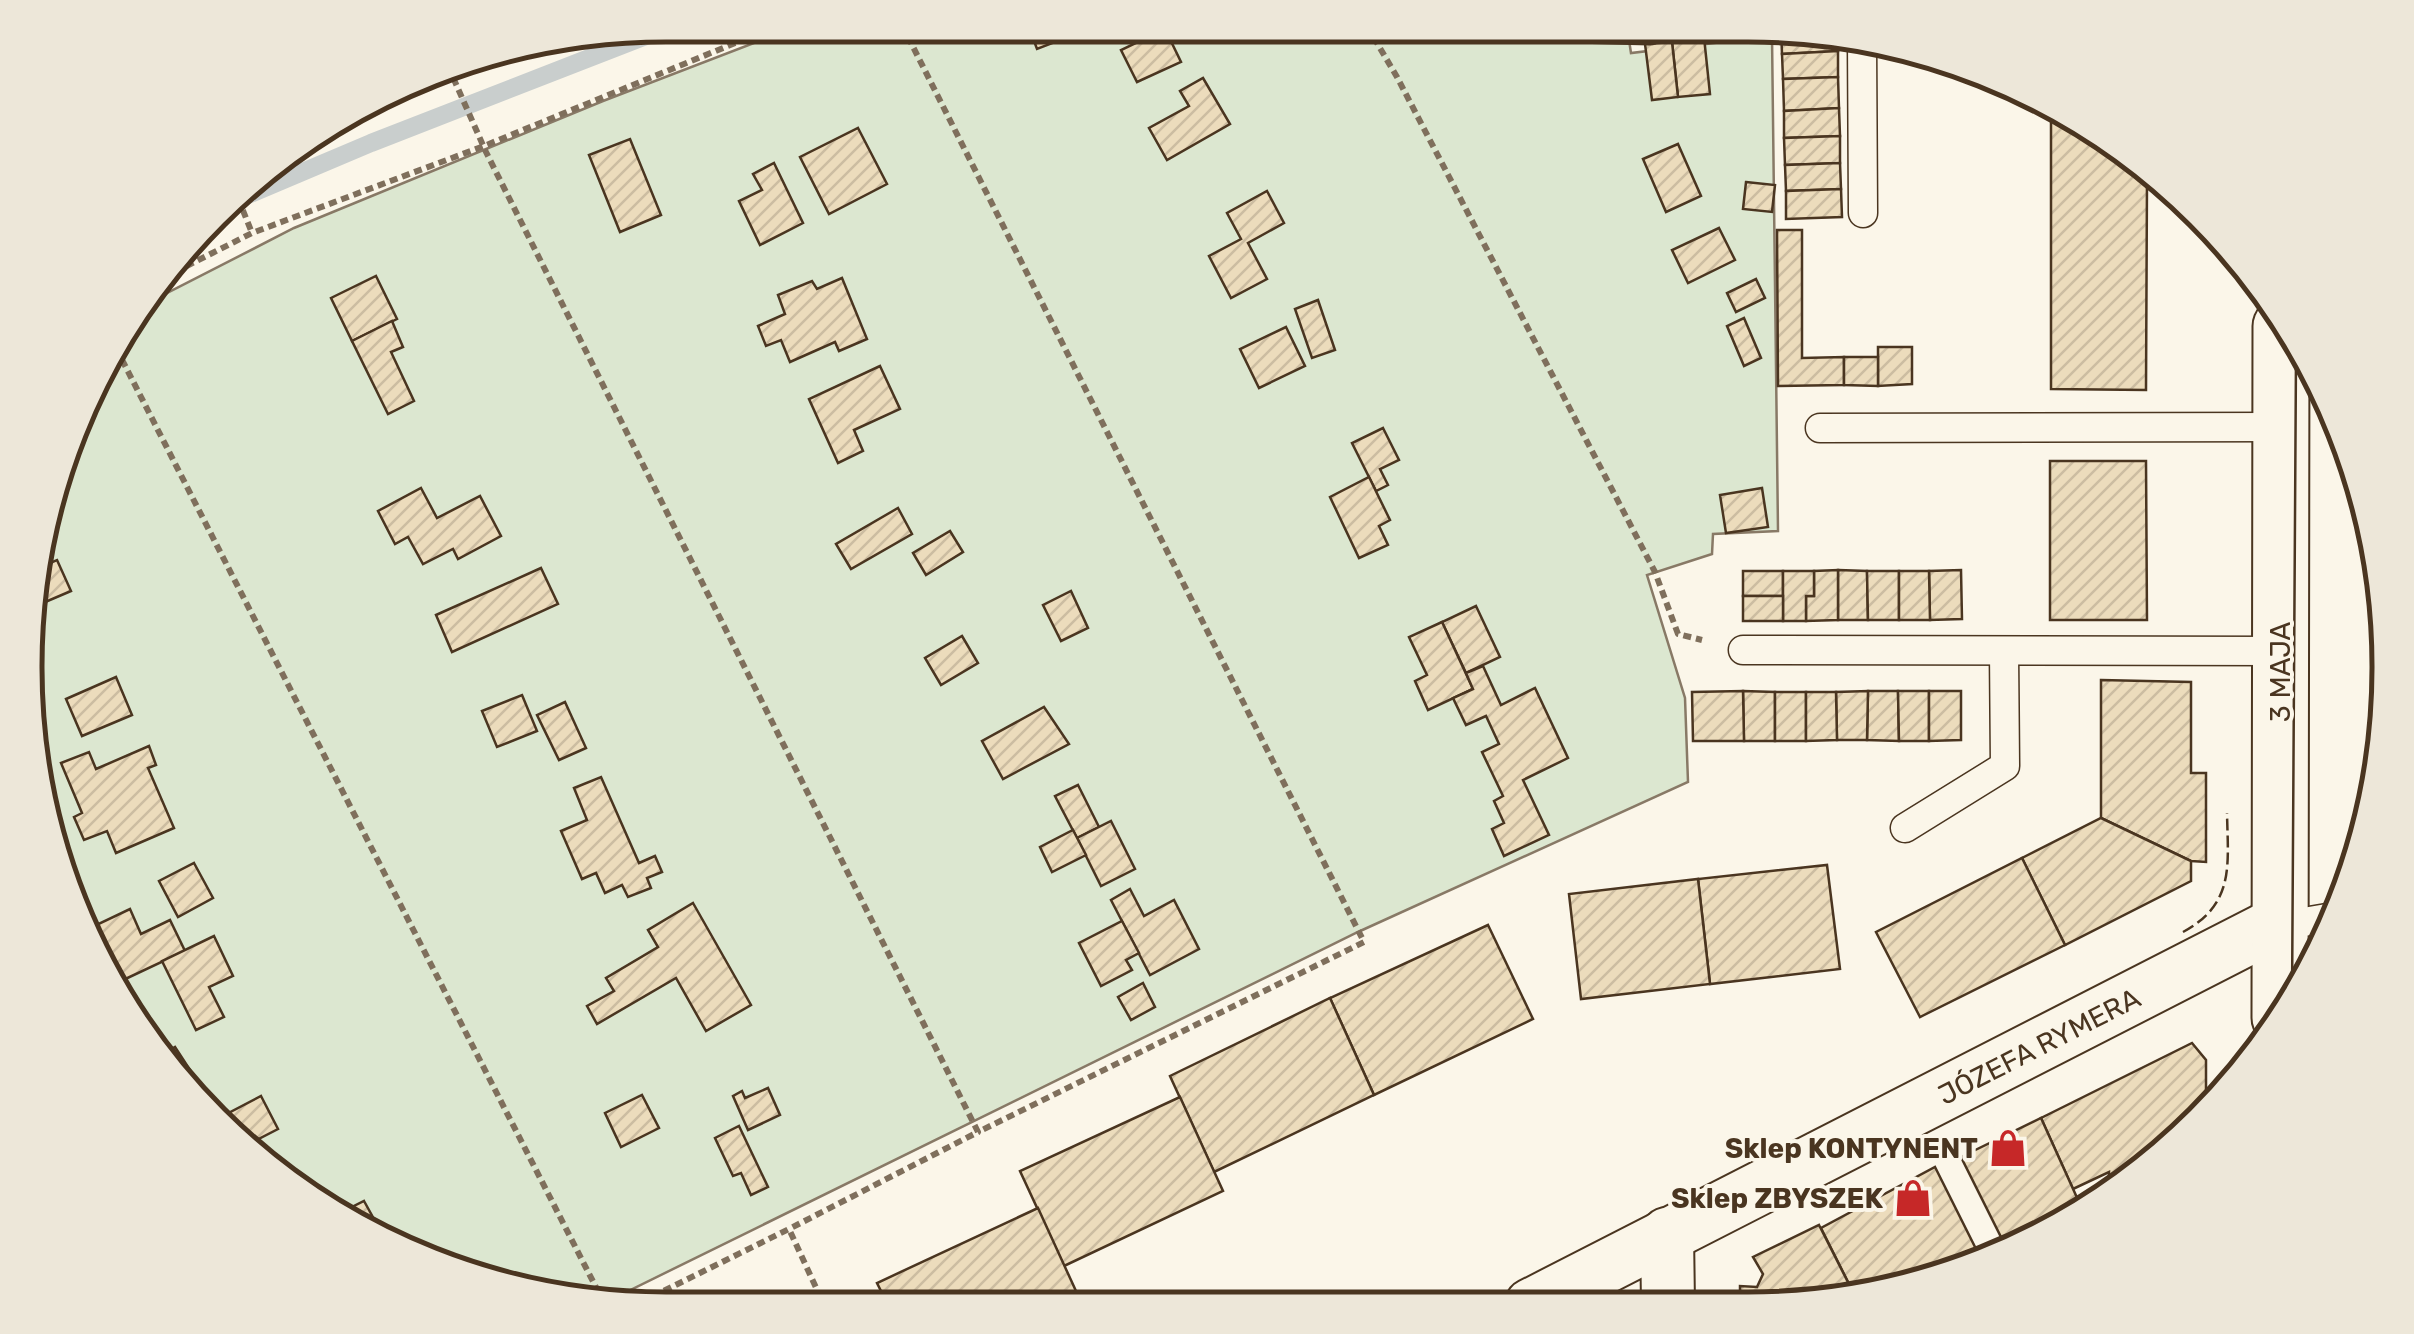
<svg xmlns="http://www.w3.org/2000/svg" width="2414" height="1334" viewBox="0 0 2414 1334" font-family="Rubik,sans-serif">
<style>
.green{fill:#dce7d0;stroke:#887966;stroke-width:2.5}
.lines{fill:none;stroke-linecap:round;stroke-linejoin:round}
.stream{stroke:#c9cecd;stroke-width:18}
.building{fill:url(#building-hatch);stroke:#4a3520;stroke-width:2.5}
.service-casing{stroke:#4a3520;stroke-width:31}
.minor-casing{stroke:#4a3520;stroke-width:56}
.tertiary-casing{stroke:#4a3520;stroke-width:59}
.path{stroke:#7f6f5c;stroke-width:6;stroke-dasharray:8 5;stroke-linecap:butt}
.service{stroke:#fbf6e9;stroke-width:28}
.minor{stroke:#fbf6e9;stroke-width:52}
.tertiary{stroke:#fbf6e9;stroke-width:55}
.tram{stroke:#4a3520;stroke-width:2.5}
.fence{stroke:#4a3520;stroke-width:2.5;stroke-dasharray:12 5;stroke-linecap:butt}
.labels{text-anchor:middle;stroke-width:8;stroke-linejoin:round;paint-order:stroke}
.street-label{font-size:28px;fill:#4a3520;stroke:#fbf6e9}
.poi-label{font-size:28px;font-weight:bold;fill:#4a3520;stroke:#fbf6e9;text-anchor:end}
.rim{fill:none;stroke:#4a3520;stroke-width:5}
</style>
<defs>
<pattern id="building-hatch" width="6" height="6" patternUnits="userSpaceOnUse" patternTransform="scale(2.5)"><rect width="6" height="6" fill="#ecdcbc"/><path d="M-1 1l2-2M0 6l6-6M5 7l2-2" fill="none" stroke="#ccbda1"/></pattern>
</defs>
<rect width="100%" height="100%" fill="#fbf6e9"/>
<polygon class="green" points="801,25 1392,26 1397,37 1444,26 1616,26 1627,27 1631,53 1772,36 1778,531 1713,534 1712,554 1647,575 1685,698 1688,782 1358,932 604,1303 461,1275 346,1223 184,1090 74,912 26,708 47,500 134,310 294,228 603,101"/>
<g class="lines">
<polyline class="stream" points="236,200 371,143 674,25"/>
</g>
<g class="building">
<polygon points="1028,25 1063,25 1068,37 1037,49"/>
<polygon points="1710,26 1758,26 1757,35 1710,32"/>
<polygon points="1788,26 1838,36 1838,51 1782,54 1781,27"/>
<polygon points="1165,29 1181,62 1137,82 1121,50"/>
<polygon points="1704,37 1710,94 1678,97 1672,42"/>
<polygon points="1672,42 1678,97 1652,100 1645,44"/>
<polygon points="1838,51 1838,77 1783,79 1782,54"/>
<polygon points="1838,77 1839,108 1784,111 1783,79"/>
<polygon points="1203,78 1230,124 1167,160 1149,128 1189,106 1180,91"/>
<polygon points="2051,104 2068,111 2147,180 2146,390 2051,389"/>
<polygon points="1839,108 1840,136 1784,138 1784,111"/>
<polygon points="858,128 887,184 829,214 800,157"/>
<polygon points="1840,136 1840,163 1785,165 1784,138"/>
<polygon points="630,139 661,215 620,232 589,155"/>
<polygon points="1678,144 1701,196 1666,212 1643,159"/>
<polygon points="774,163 803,223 760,245 739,201 762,190 753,174"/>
<polygon points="1840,163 1841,189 1786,191 1785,165"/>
<polygon points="1746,182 1775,185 1772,212 1743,209"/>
<polygon points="1841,189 1842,217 1786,219 1786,191"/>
<polygon points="1267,191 1284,223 1248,243 1267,279 1231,298 1209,256 1241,239 1227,213"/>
<polygon points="1719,228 1735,260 1688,283 1672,250"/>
<polygon points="1777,230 1802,230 1802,358 1844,357 1844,385 1778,386"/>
<polygon points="376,276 397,319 352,341 331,298"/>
<polygon points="842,278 867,339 839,351 835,342 790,362 781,340 766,346 758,326 785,314 778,295 812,281 817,289"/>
<polygon points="1756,279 1765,298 1736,312 1727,293"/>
<polygon points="1318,300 1335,350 1312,358 1295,309"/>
<polygon points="1744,318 1761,358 1744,366 1727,326"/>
<polygon points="392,321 403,347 391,352 414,401 388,414 352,341"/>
<polygon points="1286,327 1305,366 1259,388 1240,349"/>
<polygon points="1878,347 1912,347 1912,384 1878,386"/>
<polygon points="1844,357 1878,357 1878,386 1844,385"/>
<polygon points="880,366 900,409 854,430 863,451 838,463 809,399"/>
<polygon points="1383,428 1399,460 1380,469 1388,485 1376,491 1352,443"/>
<polygon points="2050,461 2146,461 2147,620 2050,620"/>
<polygon points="1369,477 1390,520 1379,526 1388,545 1359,558 1330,497"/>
<polygon points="421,488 437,518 480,496 501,536 458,559 453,549 423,564 408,537 395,544 378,511"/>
<polygon points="1762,488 1768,527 1726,533 1720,495"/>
<polygon points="898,508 912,534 851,569 836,544"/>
<polygon points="950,531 963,552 926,575 913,553"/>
<polygon points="57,560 71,591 36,606 40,567"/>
<polygon points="541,568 558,604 452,652 436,615"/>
<polygon points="1838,570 1867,571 1868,620 1838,620"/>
<polygon points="1838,570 1838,620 1806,621 1806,596 1814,596 1814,571"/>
<polygon points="1961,570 1962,619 1930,620 1929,571"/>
<rect x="1743" y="571" width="40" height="25"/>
<polygon points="1783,571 1814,571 1814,596 1806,596 1806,621 1783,621"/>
<polygon points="1867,571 1899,571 1899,620 1868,620"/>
<polygon points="1899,571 1929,571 1930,620 1899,620"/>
<polygon points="1071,591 1088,628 1061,641 1043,605"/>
<rect x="1743" y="596" width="40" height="25"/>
<polygon points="1476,606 1500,657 1466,673 1442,622"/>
<polygon points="1442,622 1473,689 1428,710 1415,681 1427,675 1409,637"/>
<polygon points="962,636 978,663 941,685 925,658"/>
<polygon points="1483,666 1501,705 1535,688 1568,758 1523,780 1549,835 1504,856 1492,829 1504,823 1494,801 1503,796 1482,752 1499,744 1486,716 1466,725 1453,698 1473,689 1466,673"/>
<polygon points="116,677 132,715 82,736 66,699"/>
<polygon points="2101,680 2191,682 2191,773 2206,773 2206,862 2191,861 2101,818"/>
<polygon points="1743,691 1775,692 1775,741 1744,741"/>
<polygon points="1743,691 1744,741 1693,741 1692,692"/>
<polygon points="1868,691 1898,691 1899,741 1867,740"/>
<polygon points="1868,691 1867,740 1837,740 1836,692"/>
<polygon points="1898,691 1929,691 1929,741 1899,741"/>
<polygon points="1929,691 1961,691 1961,740 1929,741"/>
<rect x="1775" y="692" width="31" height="49"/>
<polygon points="1806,692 1836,692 1837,740 1806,741"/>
<polygon points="522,695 537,731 497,747 482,711"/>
<polygon points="565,702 586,748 559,760 537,715"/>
<polygon points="1044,707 1069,744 1003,779 982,741"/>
<polygon points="149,746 156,765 148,768 174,828 116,853 107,831 84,840 74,817 82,813 61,763 89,752 96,769"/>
<polygon points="601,777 639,863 655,856 662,872 647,878 651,888 628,897 622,885 605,893 596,873 582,879 561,831 587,820 574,788"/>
<polygon points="1078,785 1099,827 1077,838 1055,796"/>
<polygon points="2101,818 2191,861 2191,881 2065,945 2022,858"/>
<polygon points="1111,821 1135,869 1101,886 1077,838"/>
<polygon points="1073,830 1086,855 1052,872 1040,847"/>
<polygon points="2022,858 2065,945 1920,1017 1876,932"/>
<polygon points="194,863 213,898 178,917 159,881"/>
<polygon points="1827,865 1840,969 1710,984 1698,879"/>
<polygon points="1698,879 1710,984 1581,999 1569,894"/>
<polygon points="1130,889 1144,916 1174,900 1199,949 1150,975 1111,900"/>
<polygon points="693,903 751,1005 706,1031 676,978 597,1024 587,1006 614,991 606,978 658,947 648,930"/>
<polygon points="130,909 141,934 170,920 185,951 119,982 92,927"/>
<polygon points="1122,921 1139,953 1126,960 1132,970 1101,986 1079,943"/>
<polygon points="1488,925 1533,1019 1374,1095 1330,998"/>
<polygon points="214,936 233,976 209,987 224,1017 196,1030 162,961"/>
<polygon points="1143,983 1155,1007 1131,1020 1118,997"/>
<polygon points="1330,998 1374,1095 1214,1172 1170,1076"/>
<polygon points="2192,1043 2206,1060 2206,1115 2201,1121 2109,1197 2109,1172 2073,1189 2041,1118"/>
<polygon points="175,1047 194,1076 180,1084 162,1055"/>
<polygon points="768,1088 780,1115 748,1130 733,1096 742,1091 745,1098"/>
<polygon points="642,1095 659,1128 621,1147 605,1113"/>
<polygon points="261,1096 278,1129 249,1144 219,1118"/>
<polygon points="1180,1097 1223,1191 1064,1266 1020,1171"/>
<polygon points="2041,1118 2083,1211 2007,1249 1961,1157"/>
<polygon points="739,1126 768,1187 751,1195 741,1173 733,1176 715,1138"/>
<polygon points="1935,1167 1982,1261 1954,1275 1856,1298 1821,1228"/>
<polygon points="364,1201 375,1221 359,1229 336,1215"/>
<polygon points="1038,1208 1081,1302 1073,1306 889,1307 877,1283"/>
<polygon points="1819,1225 1856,1298 1830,1304 1740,1304 1740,1286 1757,1287 1763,1274 1753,1257"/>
</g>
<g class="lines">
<g class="service-casing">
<g id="service">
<polyline points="1492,26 1650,30 1650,26"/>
<polyline points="1862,41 1863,213"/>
<polyline points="1820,428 2280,427"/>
<polyline points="1743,650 2280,651"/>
<polyline points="1905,828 2005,766 2004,651"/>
<polyline points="2280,922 2292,924 2327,918"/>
</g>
</g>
<g class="minor-casing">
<g id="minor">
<polyline points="1667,1234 1668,1304"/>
<polyline points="1531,1305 2280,922"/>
</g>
</g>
<g class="tertiary-casing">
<polyline id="tertiary" points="2280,1018 2281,326"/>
</g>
<g class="path">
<polyline points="902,25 1364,942 978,1132"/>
<polyline points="1367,26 1397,77 1655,572 1678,634 1702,640"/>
<polyline points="448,66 486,152 978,1132 789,1229"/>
<polyline points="439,71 474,57"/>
<polyline points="238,198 252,233"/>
<polyline points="163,278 252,233 484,146 779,25"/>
<polyline points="116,348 604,1303"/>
<polyline points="629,1308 789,1229 825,1307"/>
</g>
<use href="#service" class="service"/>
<use href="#minor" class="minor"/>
<use href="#tertiary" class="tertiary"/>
<polyline class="tram" points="2292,1003 2296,356"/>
<path class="fence" d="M2183,932c52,-28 45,-67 44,-119"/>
</g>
<defs>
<g id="shop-bare" transform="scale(3)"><path d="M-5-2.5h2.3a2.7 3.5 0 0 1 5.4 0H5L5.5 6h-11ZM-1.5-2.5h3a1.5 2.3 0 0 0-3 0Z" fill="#c62828" stroke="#fbf6e9" stroke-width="2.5" paint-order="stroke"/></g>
</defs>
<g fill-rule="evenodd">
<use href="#shop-bare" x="2008" y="1148"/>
<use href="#shop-bare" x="1913" y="1198"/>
</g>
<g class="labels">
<g class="street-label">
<text transform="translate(2280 672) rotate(-90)" y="10">3 MAJA</text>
<text transform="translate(2039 1046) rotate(-27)" y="10">JÓZEFA RYMERA</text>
</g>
<g class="poi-label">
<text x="1978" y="1158">Sklep KONTYNENT</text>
<text x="1883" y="1208">Sklep ZBYSZEK</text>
</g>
</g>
<path d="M0 0H2414V1334H0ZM666 42H1748A624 624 0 0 1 2372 666V668A624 624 0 0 1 1748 1292H666A624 624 0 0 1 42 668V666A624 624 0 0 1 666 42Z" fill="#ede7d9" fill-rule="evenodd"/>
<path class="rim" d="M666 42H1748A624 624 0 0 1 2372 666V668A624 624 0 0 1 1748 1292H666A624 624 0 0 1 42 668V666A624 624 0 0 1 666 42Z"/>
</svg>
